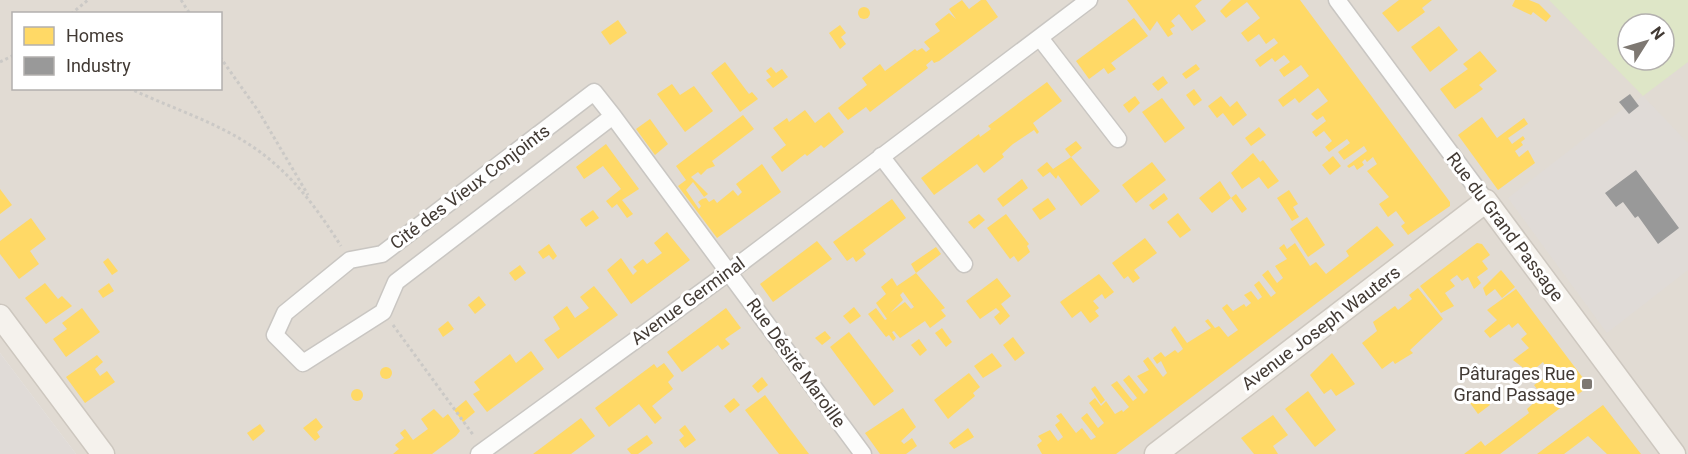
<svg xmlns="http://www.w3.org/2000/svg" width="1688" height="454" viewBox="0 0 1688 454" font-family="Roboto,sans-serif">
<style>
.residential{fill:#e1dbd3;fill-rule:evenodd}
.industrial{fill:#e0dbd7}
.green{fill:#dee6c7;fill-rule:evenodd}
.homes{fill:#ffd966;fill-rule:evenodd}
.industry{fill:#999}
.lines{fill:none;stroke-linecap:round;stroke-linejoin:round}
.street-casing{stroke:#c9c6c2;stroke-width:19}
.secondary-casing{stroke:#cdc7bf;stroke-width:25}
.path{stroke:#cbc9c6;stroke-width:3;stroke-dasharray:3 3;stroke-linecap:butt}
.street{stroke:#fcfcfb;stroke-width:16}
.secondary{stroke:#f5f2ed;stroke-width:22}
.poi-dot{fill:#7e7872;stroke:#fff;stroke-width:2}
.labels{text-anchor:middle;stroke-width:6;stroke-linejoin:round;paint-order:stroke}
.street-label{font-size:18px;fill:#423a34;stroke:#fff}
.poi-label{font-size:18px;fill:#423a34;stroke:#fff;text-anchor:end}
</style>
<rect width="100%" height="100%" fill="#edeae6"/>
<path class="residential" d="M0,0h1688v454h-1612l-76,-101zM14,14h206v74h-206zM1628,24h36v36h-36z"/>
<g class="industrial">
<polygon points="1643,96 1688,143 1688,270 1607,333 1508,198 1624,108"/>
<polygon points="0,353 76,454 0,454"/>
</g>
<path class="green" d="M1549,0h139v62l-45,34zM1628,24h36v36h-36z"/>
<g class="homes">
<polygon points="962,0 969,9 981,0 986,0 998,17 939,61 934,63 932,60 926,65 928,68 870,112 866,107 848,120 838,108 867,85 862,78 880,64 885,71 915,49 917,51 922,48 926,52 930,49 924,42 940,31 935,24 949,13 956,19 949,9"/>
<polygon points="1127,0 1202,0 1195,6 1206,21 1192,31 1179,14 1171,21 1175,26 1170,29 1173,34 1168,37 1157,21 1150,31"/>
<polygon points="1231,0 1300,0 1450,202 1450,206 1408,235 1401,226 1405,223 1396,211 1388,217 1379,204 1389,197 1367,171 1377,164 1373,157 1367,162 1365,159 1362,162 1364,165 1357,170 1354,165 1349,168 1347,166 1367,151 1364,146 1344,160 1338,152 1350,143 1347,139 1329,152 1325,147 1332,141 1324,131 1316,137 1312,132 1326,121 1323,116 1317,120 1311,114 1328,101 1318,88 1299,103 1295,98 1283,107 1278,100 1309,76 1301,65 1284,77 1279,70 1290,62 1284,55 1275,62 1272,58 1260,67 1255,60 1278,43 1274,38 1266,44 1259,34 1248,42 1241,33 1260,18 1247,2 1226,18 1220,11"/>
<polygon points="1399,0 1432,0 1422,8 1425,12 1398,32 1382,13"/>
<polygon points="1515,0 1529,0 1539,4 1551,16 1546,22 1533,12 1531,15 1512,6"/>
<circle cx="864" cy="13" r="6"/>
<polygon points="1134,18 1148,36 1111,63 1116,69 1108,74 1104,68 1089,79 1076,61"/>
<polygon points="618,20 627,33 610,45 601,32"/>
<polygon points="840,25 846,33 841,37 846,44 840,49 829,33"/>
<polygon points="1439,26 1458,50 1430,72 1411,47"/>
<polygon points="1480,51 1497,71 1479,85 1483,89 1455,109 1440,89 1468,69 1463,64"/>
<polygon points="725,62 749,94 752,92 758,99 740,112 711,73"/>
<polygon points="1196,64 1200,69 1186,79 1182,74"/>
<polygon points="771,67 776,73 782,69 788,77 773,88 766,80 771,77 766,71"/>
<polygon points="1163,76 1168,83 1158,91 1152,84"/>
<polygon points="1047,82 1062,101 1033,123 1039,132 1037,134 1034,130 1013,144 1002,154 1004,157 984,173 977,164 934,195 921,178 979,134 980,137 991,129 988,126"/>
<polygon points="672,84 680,95 694,86 713,111 685,132 657,94"/>
<polygon points="1194,89 1202,100 1194,106 1186,95"/>
<polygon points="1135,96 1140,103 1129,113 1123,105"/>
<polygon points="1221,96 1230,107 1237,101 1247,115 1233,126 1223,113 1217,118 1208,106"/>
<polygon points="1162,98 1185,128 1165,143 1142,112"/>
<polygon points="805,110 815,123 829,112 844,132 824,148 821,145 807,156 805,154 782,172 771,157 786,145 773,128 787,118 789,122"/>
<polygon points="743,115 754,129 712,161 715,166 707,169 701,175 698,172 691,177 708,194 704,197 693,182 686,190 699,209 701,206 698,202 702,199 706,198 709,202 714,199 717,203 733,190 738,196 742,192 736,184 762,164 781,192 717,238 678,186 686,180 676,166"/>
<polygon points="1482,117 1497,138 1524,118 1528,124 1508,138 1512,144 1523,136 1525,139 1521,142 1523,145 1515,151 1519,157 1528,150 1535,163 1498,190 1458,135"/>
<polygon points="650,119 668,144 655,155 636,129"/>
<polygon points="1259,127 1266,135 1251,146 1245,138"/>
<polygon points="1076,141 1082,148 1071,157 1100,191 1081,206 1058,175 1056,179 1050,172 1043,177 1037,170 1047,162 1053,169 1071,157 1065,149"/>
<polygon points="606,144 639,189 622,200 633,214 627,218 617,204 612,208 606,201 621,189 603,166 584,179 576,167"/>
<polygon points="1253,153 1260,162 1263,160 1279,181 1268,189 1259,177 1242,189 1231,173"/>
<polygon points="1333,156 1341,166 1330,175 1322,165"/>
<polygon points="1152,162 1166,180 1136,203 1122,185"/>
<polygon points="1022,179 1028,188 1003,207 997,199"/>
<polygon points="1220,181 1231,198 1236,194 1247,209 1242,213 1231,198 1212,213 1199,198"/>
<polygon points="0,189 12,205 0,214"/>
<polygon points="1289,190 1298,204 1293,207 1299,217 1292,221 1277,198"/>
<polygon points="1164,193 1168,199 1153,210 1149,205"/>
<polygon points="1048,198 1056,209 1040,220 1032,209"/>
<polygon points="892,199 906,218 863,250 866,254 856,262 853,257 847,261 833,242"/>
<polygon points="593,210 599,218 586,227 580,219"/>
<polygon points="1178,213 1191,230 1180,238 1167,222"/>
<polygon points="979,214 985,220 974,229 968,222"/>
<polygon points="1006,214 1029,244 1027,246 1030,252 1018,262 1014,256 1010,259 987,228"/>
<polygon points="1307,217 1325,245 1308,257 1290,229"/>
<polygon points="31,218 46,239 30,251 39,264 19,279 0,254 0,241"/>
<polygon points="1377,226 1394,245 1116,454 1042,454 1037,445 1042,441 1038,436 1050,430 1058,441 1063,437 1055,425 1060,421 1056,416 1061,413 1076,433 1082,428 1091,440 1096,437 1081,418 1087,413 1098,428 1104,423 1089,403 1095,398 1101,406 1106,401 1115,414 1122,410 1123,412 1129,407 1111,385 1117,381 1133,401 1137,398 1123,380 1129,375 1144,394 1148,390 1137,376 1149,370 1143,361 1148,357 1163,377 1167,373 1161,361 1157,364 1153,358 1161,352 1165,357 1175,350 1178,353 1183,349 1171,330 1175,326 1187,343 1211,328 1205,321 1208,319 1215,328 1219,326 1228,337 1238,330 1222,308 1227,304 1233,311 1244,304 1246,307 1251,303 1244,295 1251,291 1258,300 1262,297 1254,285 1259,281 1271,297 1276,293 1262,275 1268,270 1277,283 1283,278 1275,266 1287,259 1279,248 1284,244 1287,249 1295,243 1310,266 1316,262 1326,274 1349,256 1346,251"/>
<polygon points="667,232 690,260 631,304 607,270 621,258 633,275 637,271 633,267 643,259 647,264 662,253 654,243"/>
<polygon points="1145,238 1157,253 1134,270 1140,278 1133,283 1128,276 1124,279 1112,263"/>
<polygon points="817,241 832,259 773,302 760,284"/>
<polygon points="1477,243 1482,244 1490,255 1482,261 1488,269 1477,277 1481,283 1474,289 1468,277 1462,281 1457,275 1450,280 1455,286 1445,293 1454,306 1441,313 1420,286"/>
<polygon points="549,244 557,256 553,260 549,255 543,259 538,252"/>
<path d="M936,247l5,7 -25,19 29,35 -4,2 5,6 -16,12 -5,-7 -25,17 -6,-7 -2,1 4,6 -3,3 -4,-6 -3,2 -18,-23 8,-6 9,12 2,-1 -11,-16 10,-9 -5,-7 11,-9 5,8 19,-13 -5,-9zM903,292l11,15 -3,2 -6,-7 -15,11 13,-13 -3,-5z"/>
<polygon points="108,258 118,271 112,275 103,262"/>
<polygon points="520,265 526,273 515,281 509,273"/>
<polygon points="1501,270 1515,287 1502,298 1495,289 1486,296 1483,288"/>
<polygon points="1099,274 1114,292 1105,299 1102,294 1093,301 1099,308 1095,311 1099,316 1090,323 1081,311 1072,318 1060,302"/>
<polygon points="997,278 1011,296 1001,304 1010,316 1000,325 994,317 1000,312 996,308 980,319 966,301"/>
<polygon points="45,283 58,299 62,296 72,306 46,324 25,298"/>
<polygon points="109,283 114,291 103,298 98,291"/>
<polygon points="594,286 618,315 558,359 544,340 560,329 553,317 567,306 575,318 589,308 580,297"/>
<polygon points="1418,288 1443,319 1410,350 1413,353 1395,364 1393,361 1382,369 1362,343 1377,331 1373,322 1395,306 1398,310 1412,299 1409,295"/>
<polygon points="1516,289 1589,386 1500,454 1464,454 1481,441 1485,446 1529,413 1527,409 1547,391 1540,393 1534,385 1550,374 1543,362 1530,373 1513,360 1529,348 1521,339 1527,334 1518,323 1512,328 1509,324 1490,338 1484,331 1497,320 1487,310"/>
<polygon points="479,296 486,305 475,314 468,305"/>
<polygon points="854,307 861,316 850,324 843,316"/>
<polygon points="82,308 100,332 66,357 53,339 67,329 62,323"/>
<polygon points="726,308 741,328 725,339 730,344 722,350 718,345 682,372 667,352"/>
<polygon points="448,321 454,329 443,337 438,329"/>
<polygon points="942,328 952,342 946,347 935,333"/>
<polygon points="825,331 831,338 822,345 815,338"/>
<polygon points="849,332 894,391 874,406 830,347"/>
<polygon points="1013,337 1025,353 1015,361 1003,345"/>
<polygon points="919,339 927,350 920,356 911,345"/>
<polygon points="531,351 544,369 487,412 473,394 480,390 474,382 510,354 516,363"/>
<polygon points="992,353 1002,366 983,378 974,366"/>
<polygon points="1332,353 1355,384 1336,396 1331,389 1324,394 1310,375"/>
<polygon points="97,355 103,362 95,369 100,376 107,371 115,382 85,403 66,377"/>
<polygon points="664,363 674,376 668,382 673,389 652,406 662,418 655,424 639,404 609,427 595,408 654,364 657,368"/>
<circle cx="386" cy="373" r="6"/>
<polygon points="969,373 980,387 973,393 975,396 948,419 934,400"/>
<polygon points="762,377 768,385 758,393 752,386"/>
<polygon points="1095,386 1105,400 1101,404 1091,389"/>
<circle cx="357" cy="395" r="6"/>
<polygon points="1308,391 1336,430 1315,447 1285,409"/>
<polygon points="1481,394 1490,405 1478,414 1470,403"/>
<polygon points="765,395 787,425 809,454 779,454 745,410"/>
<polygon points="734,398 740,405 730,413 724,406"/>
<polygon points="466,400 475,412 463,422 454,410"/>
<polygon points="1603,405 1641,454 1607,454 1588,436 1564,454 1537,454"/>
<polygon points="903,408 916,427 901,441 904,444 912,438 917,446 906,454 880,454 865,433"/>
<polygon points="434,409 443,418 448,414 460,431 456,436 432,454 393,454 399,449 395,445 404,438 400,433 405,429 413,440 428,429 421,419"/>
<polygon points="1273,415 1288,435 1273,446 1278,454 1254,454 1241,438"/>
<polygon points="316,418 323,427 317,432 320,437 315,441 303,428"/>
<polygon points="581,418 595,436 571,454 533,454"/>
<polygon points="260,424 265,431 253,441 247,433"/>
<polygon points="685,425 696,440 685,448 679,440 684,436 679,430"/>
<polygon points="968,428 974,437 954,449 949,443"/>
<polygon points="647,435 653,443 638,454 631,454 627,449"/>
</g>
<g class="industry">
<polygon points="1630,94 1639,106 1629,114 1619,102"/>
<polygon points="1636,170 1679,228 1658,244 1638,216 1635,218 1623,202 1616,207 1605,193"/>
</g>
<g class="lines">
<g class="street-casing">
<g id="street">
<polyline points="1337,0 1486,201"/>
<polyline points="1040,38 1118,139"/>
<polyline points="613,116 396,282 383,312 303,363 275,335 285,313 350,260 382,254 594,92 613,116 863,454"/>
<polyline points="881,156 964,264"/>
<polyline points="479,454 729,272 1089,0"/>
</g>
</g>
<g class="secondary-casing">
<g id="secondary">
<polyline points="0,316 103,454"/>
<polyline points="1156,454 1486,201 1674,454"/>
</g>
</g>
<g class="path">
<polyline points="181,0 190,14"/>
<polyline points="71,14 88,0"/>
<polyline points="220,57 259,112 308,195"/>
<polyline points="0,62 14,55"/>
<path d="M129,88c39,19 85,33 121,57 40,26 66,62 91,101"/>
<polyline points="393,325 474,436"/>
</g>
<use href="#street" class="street"/>
<use href="#secondary" class="secondary"/>
</g>
<rect class="poi-dot" x="1581" y="378" width="12" height="12" rx="3"/>
<g class="labels">
<g class="street-label">
<text transform="translate(470 187) rotate(-37)" y="6">Cité des Vieux Conjoints</text>
<text transform="translate(1505 227) rotate(53)" y="6">Rue du Grand Passage</text>
<text transform="translate(688 301) rotate(-36)" y="6">Avenue Germinal</text>
<text transform="translate(1321 328) rotate(-37)" y="6">Avenue Joseph Wauters</text>
<text transform="translate(796 363) rotate(54)" y="6">Rue Désiré Maroille</text>
</g>
<g class="poi-label">
<text x="1575" y="380">Pâturages Rue<tspan x="1575" dy="21">Grand Passage</tspan></text>
</g>
</g>
<rect x="12" y="12" width="210" height="78" fill="#ffffff" stroke="#b3b0ae" stroke-width="1.5"/>
<rect x="24" y="27" width="30" height="18" fill="#ffd966" stroke="#b3b0ae" stroke-width="1.5"/>
<text x="66" y="42" font-size="18" fill="#423a34">Homes</text>
<rect x="24" y="57" width="30" height="18" fill="#999999" stroke="#b3b0ae" stroke-width="1.5"/>
<text x="66" y="72" font-size="18" fill="#423a34">Industry</text>
<g transform="translate(1646 42) rotate(53)"><circle r="28" fill="#ffffff" stroke="#b3b0ae" stroke-width="1.5"/>
<path d="M0-4.5L10 22L0 15L-10 22Z" fill="#7e7872"/>
<text y="-9" font-size="16" font-weight="bold" text-anchor="middle" fill="#423a34">N</text>
</g>
</svg>
